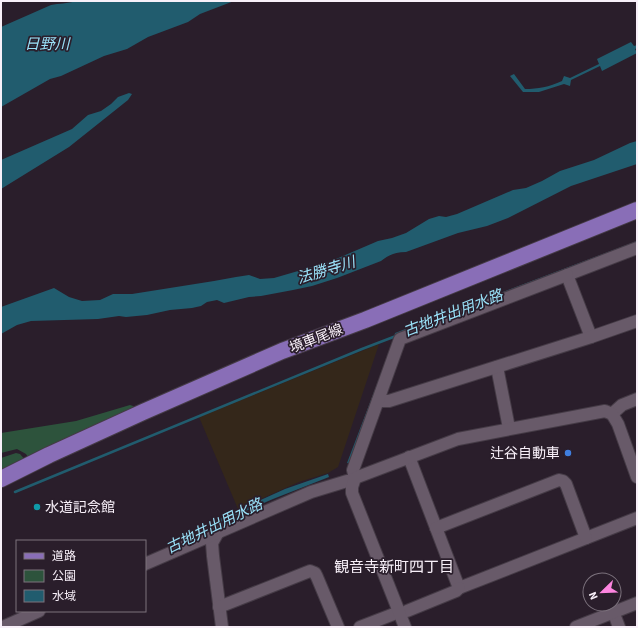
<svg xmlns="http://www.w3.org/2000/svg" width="638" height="628" viewBox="0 0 638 628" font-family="'Source Sans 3','Noto Sans JP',sans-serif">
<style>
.commercial{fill:#34271a}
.green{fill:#2d533c}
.water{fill:#215c6e}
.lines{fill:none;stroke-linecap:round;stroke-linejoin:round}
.stream{stroke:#215c6e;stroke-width:2.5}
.minor-casing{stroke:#453b46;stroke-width:14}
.major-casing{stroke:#453b46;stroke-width:18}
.minor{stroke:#685a69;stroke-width:12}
.major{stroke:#896eb7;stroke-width:16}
.shop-dot{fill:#3f7fe0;stroke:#2a1e2b;stroke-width:1.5}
.culture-dot{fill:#0f9aa8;stroke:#2a1e2b;stroke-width:1.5}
.labels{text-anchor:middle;stroke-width:3.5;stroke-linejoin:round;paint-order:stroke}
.street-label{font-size:14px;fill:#f8f0f9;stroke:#2a1e2b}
.poi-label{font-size:14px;fill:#f8f0f9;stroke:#2a1e2b;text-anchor:end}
.water-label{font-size:15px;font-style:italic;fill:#99e0f7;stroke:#2a1e2b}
.neighbourhood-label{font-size:15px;fill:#f8f0f9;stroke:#2a1e2b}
</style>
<rect width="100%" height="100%" fill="#2a1e2b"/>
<polygon class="commercial" points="379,344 338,467 328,473 299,482 238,509 199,417"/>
<g class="green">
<polygon points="130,405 133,406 135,409 30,460 26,454 17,449 1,453 1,433 76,421"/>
<polygon points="16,453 20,454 26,461 1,475 1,458"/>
</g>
<g class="water">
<path d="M76,1h158l-34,13 -12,8 -40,15 -21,12 -23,7 -43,20 -11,3 -49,28v-80l50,-22c8,-2 16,-1 25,-4z"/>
<path d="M631,42l3,4 3,-1v3l-2,1 2,4 -35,18 -2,-5 -29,14 -1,6 -6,-2 -25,8h-16l-13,-16 4,-2 11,15c13,0 24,-2 37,-8l2,-5 6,2 29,-14 -2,-5z"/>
<polygon points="129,93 132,94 128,100 69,147 1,189 1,160 72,129 88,115 101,111 111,104 118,97"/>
<path d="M637,141v23l-66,22 -63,32 -21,8 -29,7 -52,19c-11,0 -17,3 -25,9l-44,17 -25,8 -19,4 -32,6 -12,1 -25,6 -7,-3 -10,2 -6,4 -9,2 -22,2 -23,5 -21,2 -7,-1 -21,3 -67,2 -14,4 -16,9v-27l53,-19 15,9 13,4 18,-1 13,-6h19l82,-13 22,-4 13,-2 11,4 14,-1 55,-16 49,-21 14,-3 14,-5 23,-14 10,-3 7,1 11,-3 56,-24 13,-2 16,-7 18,-10 34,-11 36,-17z"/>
<polygon points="637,241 637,245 398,336 350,464 347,463 393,342 395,333"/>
<polygon points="328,474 329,477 273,499 214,525 210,533 145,558 207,530 212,522 285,489"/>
</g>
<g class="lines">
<polyline class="stream" points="15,492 362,349 396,336"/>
<g class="minor-casing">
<g id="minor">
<polyline points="591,337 567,275 637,248"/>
<polyline points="497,367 509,428"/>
<polyline points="378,401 389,401 591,337 637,321"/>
<polyline points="612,414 622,405 637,399"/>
<polyline points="409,457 459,588 637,518"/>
<polyline points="355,478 353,470 400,339 567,275"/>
<polyline points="436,528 559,480 563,481 566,484 586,538"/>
<polyline points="217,534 212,543 213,556 222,627"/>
<polyline points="145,564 311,492 347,481 353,482"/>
<polyline points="219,607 310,571 315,573 317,577 338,627"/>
<polyline points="407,611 456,591 459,588"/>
<polyline points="616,619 619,627"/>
<polyline points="3,627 39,611"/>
<polyline points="360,627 399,612"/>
<polyline points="405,627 352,493 352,487 355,478 458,439 605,411 612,414 618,424 637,477"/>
<polyline points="576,627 637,603"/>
</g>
</g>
<g class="major-casing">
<polyline id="major" points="1,479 49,455 143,412 282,351 365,320 637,210"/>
</g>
<use href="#minor" class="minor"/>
<use href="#major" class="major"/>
</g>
<circle class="shop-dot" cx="568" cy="453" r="4"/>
<circle class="culture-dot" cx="37" cy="507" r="4"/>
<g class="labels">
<g class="street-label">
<text transform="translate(316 338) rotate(-21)" y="5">境車尾線</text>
</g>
<g class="poi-label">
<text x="560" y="458">辻谷自動車</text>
<text x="45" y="512" text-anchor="start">水道記念館</text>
</g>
<g class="water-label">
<text x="47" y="49">日野川</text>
<text transform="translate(326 270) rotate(-17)" y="5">法勝寺川</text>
<text transform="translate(453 313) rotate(-21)" y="5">古地井出用水路</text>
<text transform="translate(214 526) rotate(-26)" y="5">古地井出用水路</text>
</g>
<g class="neighbourhood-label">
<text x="394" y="572">観音寺新町四丁目</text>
</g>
</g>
<rect width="638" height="628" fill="none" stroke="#f8f0f9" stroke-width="4"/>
<rect x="16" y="540" width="130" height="72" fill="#2a1e2b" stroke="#7c727d"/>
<rect x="24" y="553" width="20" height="6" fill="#896eb7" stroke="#7c727d"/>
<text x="52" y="560" font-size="12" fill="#f8f0f9">道路</text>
<rect x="24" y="570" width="20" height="12" fill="#2d533c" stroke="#7c727d"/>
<text x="52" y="580" font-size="12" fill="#f8f0f9">公園</text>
<rect x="24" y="590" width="20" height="12" fill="#215c6e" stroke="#7c727d"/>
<text x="52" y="600" font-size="12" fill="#f8f0f9">水域</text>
<g transform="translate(602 592) rotate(247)"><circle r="19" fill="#2a1e2b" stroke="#7c727d"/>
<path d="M0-3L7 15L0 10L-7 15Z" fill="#fe85e0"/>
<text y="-6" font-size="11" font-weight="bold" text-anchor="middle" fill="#f8f0f9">N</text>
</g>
</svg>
